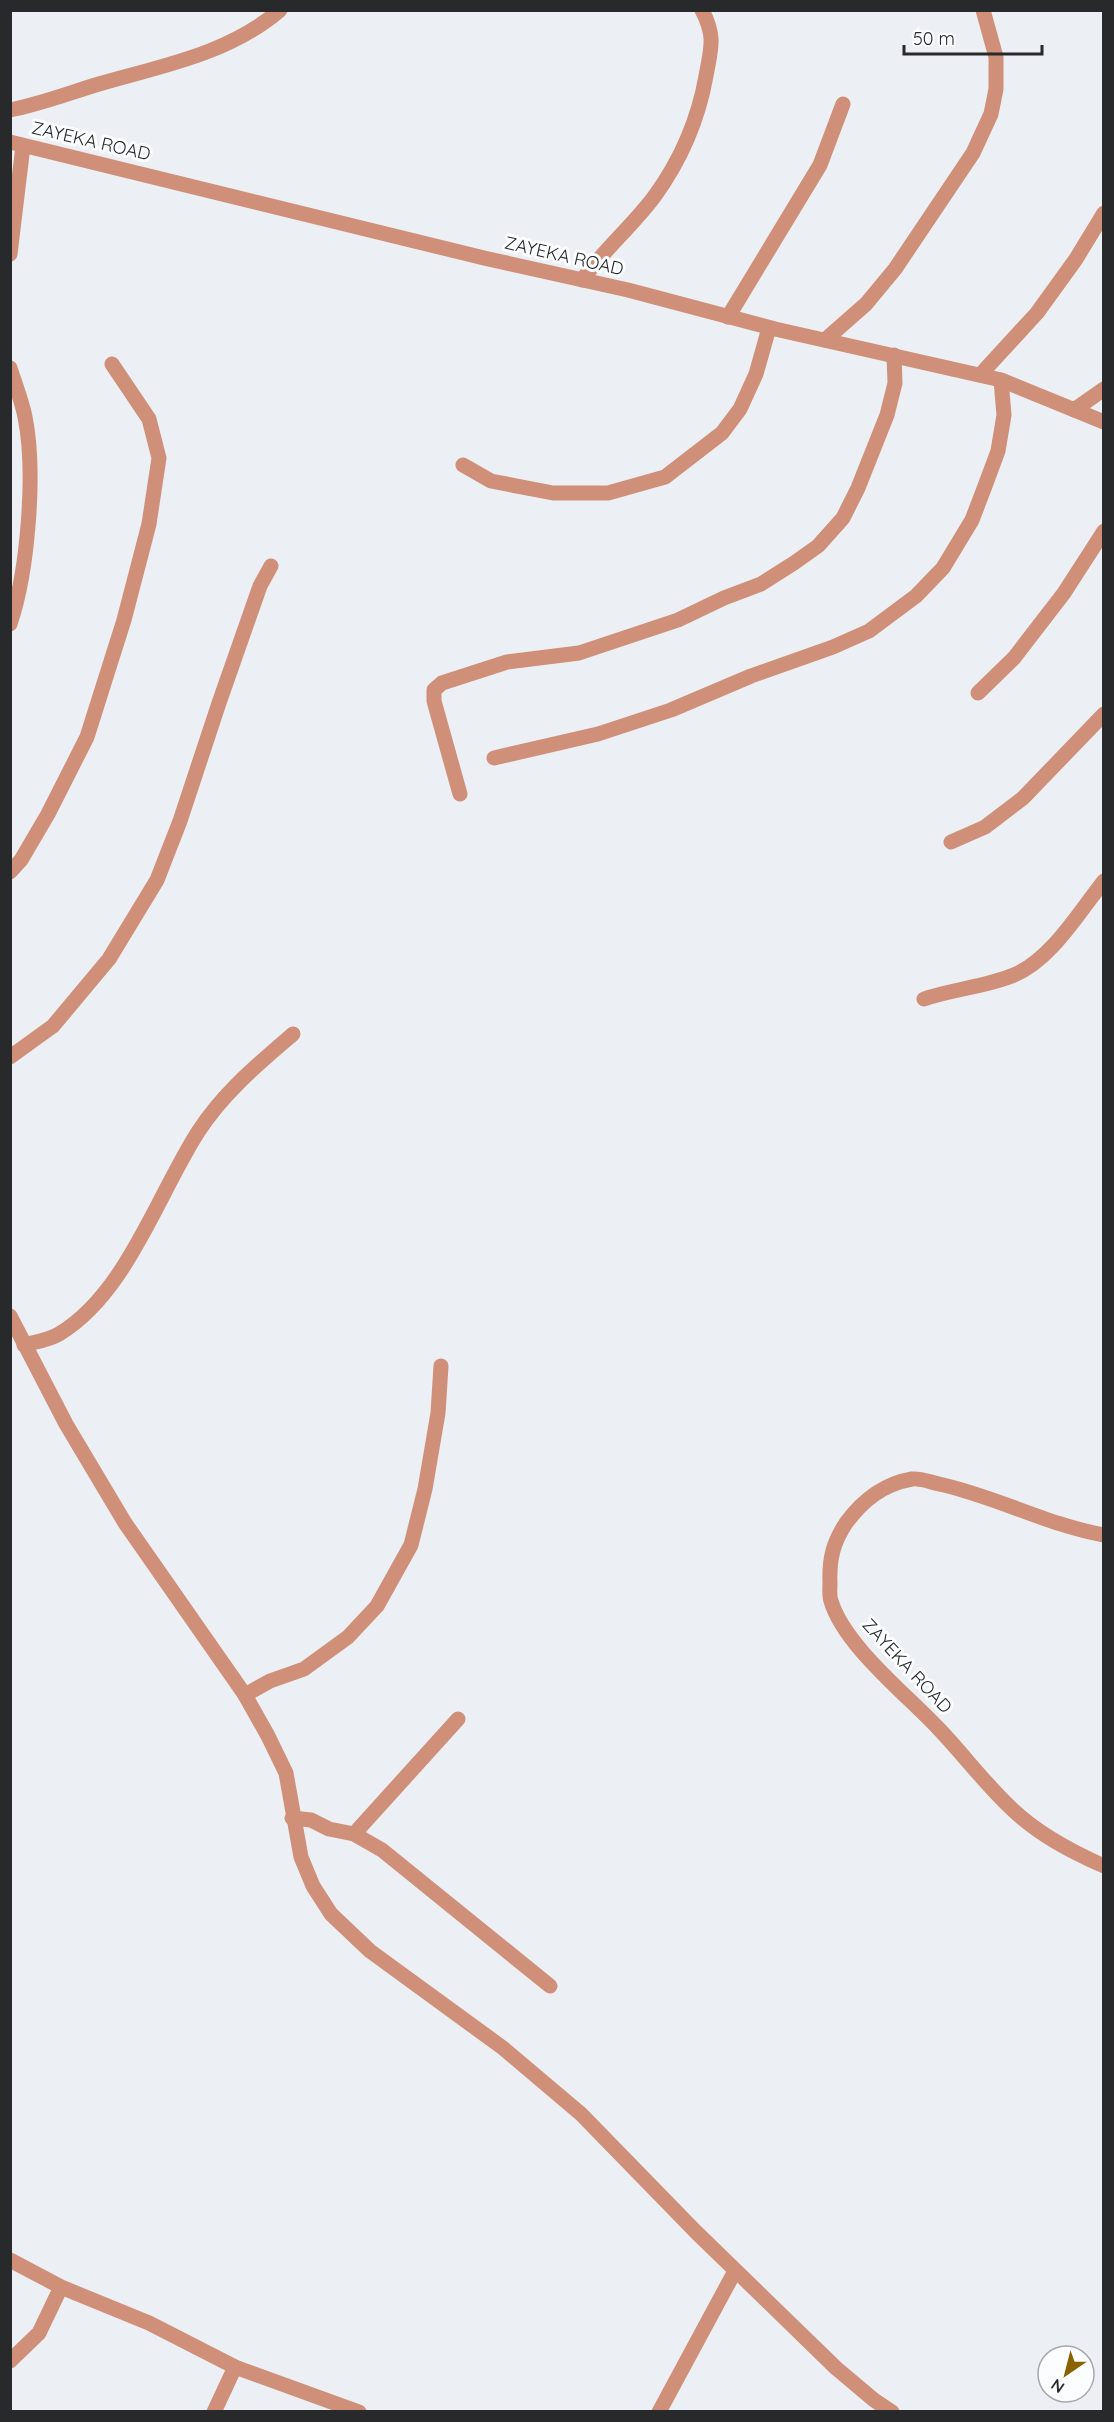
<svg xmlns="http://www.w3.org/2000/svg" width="1114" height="2422" viewBox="0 0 1114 2422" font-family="Quicksand,sans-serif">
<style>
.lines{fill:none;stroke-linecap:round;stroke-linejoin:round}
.minor{stroke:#cf8f79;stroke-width:15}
.tertiary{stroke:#cf8f79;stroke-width:15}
.labels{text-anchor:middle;stroke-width:6;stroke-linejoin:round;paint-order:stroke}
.street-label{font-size:18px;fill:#28292a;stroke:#fbfdff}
</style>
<rect width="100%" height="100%" fill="#eceff3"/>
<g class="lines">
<g class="minor">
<path d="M10,110c31,-6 59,-17 89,-26 62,-18 130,-30 181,-74"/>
<polyline points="10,254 23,146"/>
<path d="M582,280c22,-30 51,-55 72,-83 27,-37 44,-76 52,-121 5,-28 10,-39 -4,-66"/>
<polyline points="728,317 820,165 843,104"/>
<polyline points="825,340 866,304 895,269 973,153 991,114 996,89 996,57 983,10"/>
<path d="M10,368c5,16 12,33 15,49 11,55 3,154 -15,207"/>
<polyline points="980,375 1037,313 1076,259 1104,213"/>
<polyline points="1074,410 1104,389"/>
<polyline points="463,465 491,481 553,493 608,493 665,477 722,433 740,409 756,374 769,328"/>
<polyline points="978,693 1014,658 1064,593 1104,531"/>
<polyline points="494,758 598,734 671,710 751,676 833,647 869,631 916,596 943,568 972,520 985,486 998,451 1004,415 1001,380"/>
<polyline points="460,794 434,701 434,690 442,683 507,662 579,653 678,620 724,598 761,584 794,563 818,546 843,518 858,488 887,415 895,383 894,355"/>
<polyline points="951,842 985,827 1023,798 1104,714"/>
<polyline points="10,872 21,860 48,814 87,737 124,620 149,524 159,458 149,419 112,364"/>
<path d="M924,999c29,-10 61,-12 90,-24 37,-15 65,-63 90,-94"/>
<polyline points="10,1057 53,1026 109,959 157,880 180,821 219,703 260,586 271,566"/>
<polyline points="10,1316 66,1424 125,1523 245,1695 268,1736 286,1773 301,1857 313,1886 331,1914 370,1951 503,2048 581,2114 696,2232 836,2368 874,2400 892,2412"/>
<path d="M24,1345c11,-3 25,-5 35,-11 67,-40 98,-138 139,-202 25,-39 60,-68 95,-98"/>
<polyline points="245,1695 270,1681 304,1669 348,1637 377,1606 411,1545 425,1489 438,1413 441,1366"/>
<polyline points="292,1818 311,1820 329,1829 354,1834 382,1850 550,1986"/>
<polyline points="354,1834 458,1719"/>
<polyline points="10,2260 61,2287 149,2323 235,2367 359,2412"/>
<polyline points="10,2361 39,2333 61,2287"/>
<polyline points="214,2412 235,2367"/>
<polyline points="659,2412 735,2271"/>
</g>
<g class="tertiary">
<polyline points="10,142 484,258 628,290 775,329 1001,380 1104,422"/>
<path d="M1104,1535c-57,-10 -109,-39 -165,-51 -9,-2 -19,-6 -27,-5 -29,5 -49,21 -66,44 -13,20 -17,36 -16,60 0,5 -1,12 1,18 13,44 75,93 107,127 25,26 48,57 74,81 26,25 58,42 92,57"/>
</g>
</g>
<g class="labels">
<g class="street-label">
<text transform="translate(91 141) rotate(13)" y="6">ZAYEKA ROAD</text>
<text transform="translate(564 256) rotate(13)" y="6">ZAYEKA ROAD</text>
<text transform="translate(907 1666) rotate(47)" y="6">ZAYEKA ROAD</text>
</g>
</g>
<rect width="1114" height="2422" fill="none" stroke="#28292a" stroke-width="24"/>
<g transform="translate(1066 2374) rotate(215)"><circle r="28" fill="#fbfdff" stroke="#a7a8aa" stroke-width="1.5"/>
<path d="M0-4.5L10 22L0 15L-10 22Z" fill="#8b6202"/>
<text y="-9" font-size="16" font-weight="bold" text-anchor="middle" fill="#28292a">N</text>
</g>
<path d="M904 45v9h138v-9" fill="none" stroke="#28292a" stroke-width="3"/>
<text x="913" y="45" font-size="18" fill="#28292a" stroke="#fbfdff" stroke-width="4.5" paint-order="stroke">50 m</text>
</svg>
